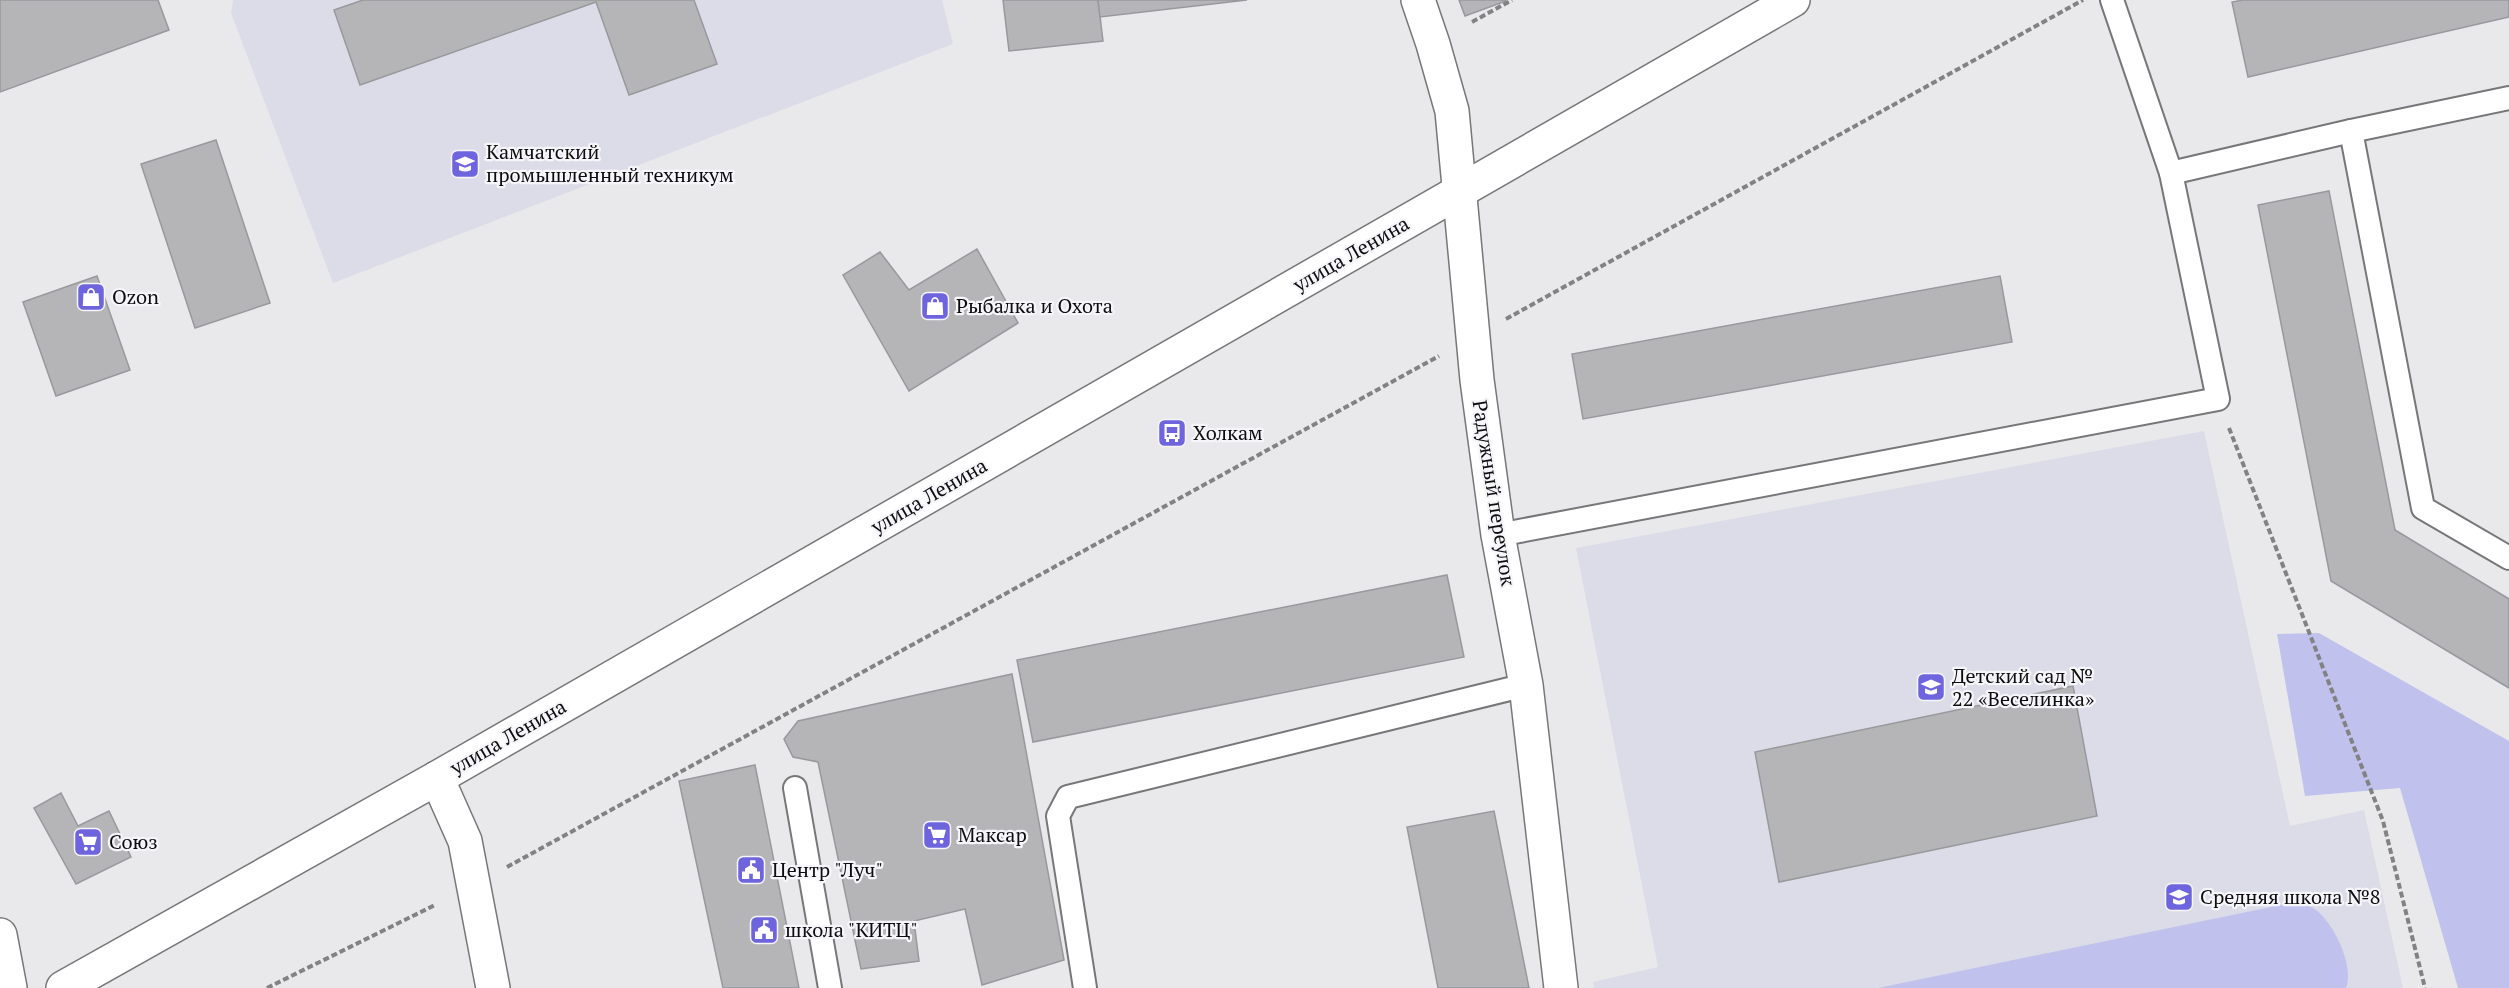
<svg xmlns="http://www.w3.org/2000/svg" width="2509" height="988" viewBox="0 0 2509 988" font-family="'PT Serif',serif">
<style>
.built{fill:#dbdce7}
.green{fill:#c0c2ed}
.building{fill:#b5b5b8;stroke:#98999c;stroke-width:1.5}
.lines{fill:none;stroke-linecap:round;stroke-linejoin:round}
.lane-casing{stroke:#77777a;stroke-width:26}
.street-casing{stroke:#77777a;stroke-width:36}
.primary-casing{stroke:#77777a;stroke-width:36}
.path{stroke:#828284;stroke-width:4;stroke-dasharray:6 3;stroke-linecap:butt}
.lane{stroke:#fff;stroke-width:22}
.street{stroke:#fff;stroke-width:33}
.primary{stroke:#fff;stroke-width:33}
.labels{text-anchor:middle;stroke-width:4.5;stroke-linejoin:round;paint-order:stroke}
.poi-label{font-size:20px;fill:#0d0d0e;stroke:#f6f6fa;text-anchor:start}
.street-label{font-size:20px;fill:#0d0d0e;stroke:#f6f6fa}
</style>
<rect width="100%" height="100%" fill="#e9e9ec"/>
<g class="built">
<polygon points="233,0 942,0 953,44 333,283 231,13"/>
<polygon points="2204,431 2290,826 2364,810 2403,988 1594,988 1593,982 1658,967 1576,548"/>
</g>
<g class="green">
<polygon points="2319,633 2509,741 2509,988 2458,988 2400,788 2305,796 2277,634"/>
<path d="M2295,902c6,2 13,3 18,6 20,12 42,58 33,80h-468z"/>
</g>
<g class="building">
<polygon points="0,0 158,0 169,30 0,92"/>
<polygon points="363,0 694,0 717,64 629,95 596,2 360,85 334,10"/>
<polygon points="1003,0 1098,0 1103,41 1009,51"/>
<polygon points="1098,0 1247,0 1100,17"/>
<polygon points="1459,0 1505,0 1506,1 1465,16"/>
<polygon points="2243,0 2509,0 2509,17 2248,77 2232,2"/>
<polygon points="216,140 270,303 195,328 141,164"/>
<polygon points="2329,191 2395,530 2509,599 2509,688 2331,581 2258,205"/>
<polygon points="977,249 1018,323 909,391 843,275 880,252 909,290"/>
<polygon points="97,276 130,370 56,396 23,302"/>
<polygon points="2000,276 2012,342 1583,419 1572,354"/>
<polygon points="1447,575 1464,657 1033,742 1017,660"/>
<polygon points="1012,674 1064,960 982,985 965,909 914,921 919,961 861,969 818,762 793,757 784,739 798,721"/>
<polygon points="2073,686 2097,816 1779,882 1755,752"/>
<polygon points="755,765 799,988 723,988 679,781"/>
<polygon points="61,793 78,826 109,811 131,857 76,884 34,808"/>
<polygon points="1494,811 1529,988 1438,988 1407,827"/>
</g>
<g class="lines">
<g class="lane-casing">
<g id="lane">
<polyline points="2112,0 2171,173"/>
<polyline points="2509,98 2351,131 2423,508 2509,558"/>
<polyline points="1498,535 2218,399 2171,173 2351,131"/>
<polyline points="795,788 830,988"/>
<polyline points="1085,988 1058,816 1068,797 1526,685"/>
</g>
</g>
<g class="street-casing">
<g id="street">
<polyline points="1418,0 1433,44 1452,111 1477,380 1498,535 1526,685 1561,988"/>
<polyline points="437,778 465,841 493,988"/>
<polyline points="0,935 10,988"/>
</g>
</g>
<g class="primary-casing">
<polyline id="primary" points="63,988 437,778 1793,0"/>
</g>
<g class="path">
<polyline points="1472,22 1512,0"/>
<polyline points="1506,319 2083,0"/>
<polyline points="2229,428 2383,821 2425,988"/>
<polyline points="507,867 1439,356"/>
<polyline points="267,988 435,905"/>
</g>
<use href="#lane" class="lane"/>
<use href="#street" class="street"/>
<use href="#primary" class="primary"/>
</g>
<defs>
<g id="university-square" transform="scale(1.5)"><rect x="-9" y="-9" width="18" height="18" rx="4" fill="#6e64de" stroke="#f6f6fa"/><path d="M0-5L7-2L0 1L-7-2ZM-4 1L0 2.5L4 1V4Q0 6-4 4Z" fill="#fff"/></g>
<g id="shop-square" transform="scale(1.5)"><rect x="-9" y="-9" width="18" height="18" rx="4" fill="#6e64de" stroke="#f6f6fa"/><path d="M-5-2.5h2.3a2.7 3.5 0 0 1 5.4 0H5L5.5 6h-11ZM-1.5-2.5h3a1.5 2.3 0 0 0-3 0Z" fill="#fff"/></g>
<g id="bus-square" transform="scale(1.5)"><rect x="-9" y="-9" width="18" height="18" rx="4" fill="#6e64de" stroke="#f6f6fa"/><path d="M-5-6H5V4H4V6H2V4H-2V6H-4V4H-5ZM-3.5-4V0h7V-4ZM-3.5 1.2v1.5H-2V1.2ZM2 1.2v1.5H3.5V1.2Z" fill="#fff"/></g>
<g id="school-square" transform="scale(1.5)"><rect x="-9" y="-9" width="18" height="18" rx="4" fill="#6e64de" stroke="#f6f6fa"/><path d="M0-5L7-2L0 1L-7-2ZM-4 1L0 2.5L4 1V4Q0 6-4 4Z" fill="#fff"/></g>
<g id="supermarket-square" transform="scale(1.5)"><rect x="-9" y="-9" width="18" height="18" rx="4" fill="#6e64de" stroke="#f6f6fa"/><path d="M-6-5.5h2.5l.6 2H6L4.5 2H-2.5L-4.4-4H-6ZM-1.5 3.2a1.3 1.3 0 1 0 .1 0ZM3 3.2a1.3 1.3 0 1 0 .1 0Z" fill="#fff"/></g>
<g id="civic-square" transform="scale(1.5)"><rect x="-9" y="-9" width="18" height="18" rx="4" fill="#6e64de" stroke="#f6f6fa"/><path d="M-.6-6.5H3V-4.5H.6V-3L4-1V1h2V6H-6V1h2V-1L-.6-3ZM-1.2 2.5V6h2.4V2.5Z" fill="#fff"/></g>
</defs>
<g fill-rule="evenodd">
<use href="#university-square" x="465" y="164"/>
<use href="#shop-square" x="91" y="297"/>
<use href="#shop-square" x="935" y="306"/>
<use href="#bus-square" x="1172" y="433"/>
<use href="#school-square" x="1931" y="687"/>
<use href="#supermarket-square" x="937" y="835"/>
<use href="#supermarket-square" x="88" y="842"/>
<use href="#civic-square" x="751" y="870"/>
<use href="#school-square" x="2179" y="897"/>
<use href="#civic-square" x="764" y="930"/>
</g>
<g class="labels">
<g class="poi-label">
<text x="486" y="159">Камчатский<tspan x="486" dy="23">промышленный техникум</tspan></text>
<text x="112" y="304">Ozon</text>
<text x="956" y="313">Рыбалка и Охота</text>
<text x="1193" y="440">Холкам</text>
<text x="1952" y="683">Детский сад №<tspan x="1952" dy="23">22 «Веселинка»</tspan></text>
<text x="958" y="842">Максар</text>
<text x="109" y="849">Союз</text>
<text x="772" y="877">Центр "Луч"</text>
<text x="2200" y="904">Средняя школа №8</text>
<text x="785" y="937">школа "КИТЦ"</text>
</g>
<g class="street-label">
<text transform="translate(1351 254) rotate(-30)" y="7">улица Ленина</text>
<text transform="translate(1494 493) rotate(81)" y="7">Радужный переулок</text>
<text transform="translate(929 496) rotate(-30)" y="7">улица Ленина</text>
<text transform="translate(508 737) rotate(-30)" y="7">улица Ленина</text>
</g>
</g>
</svg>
